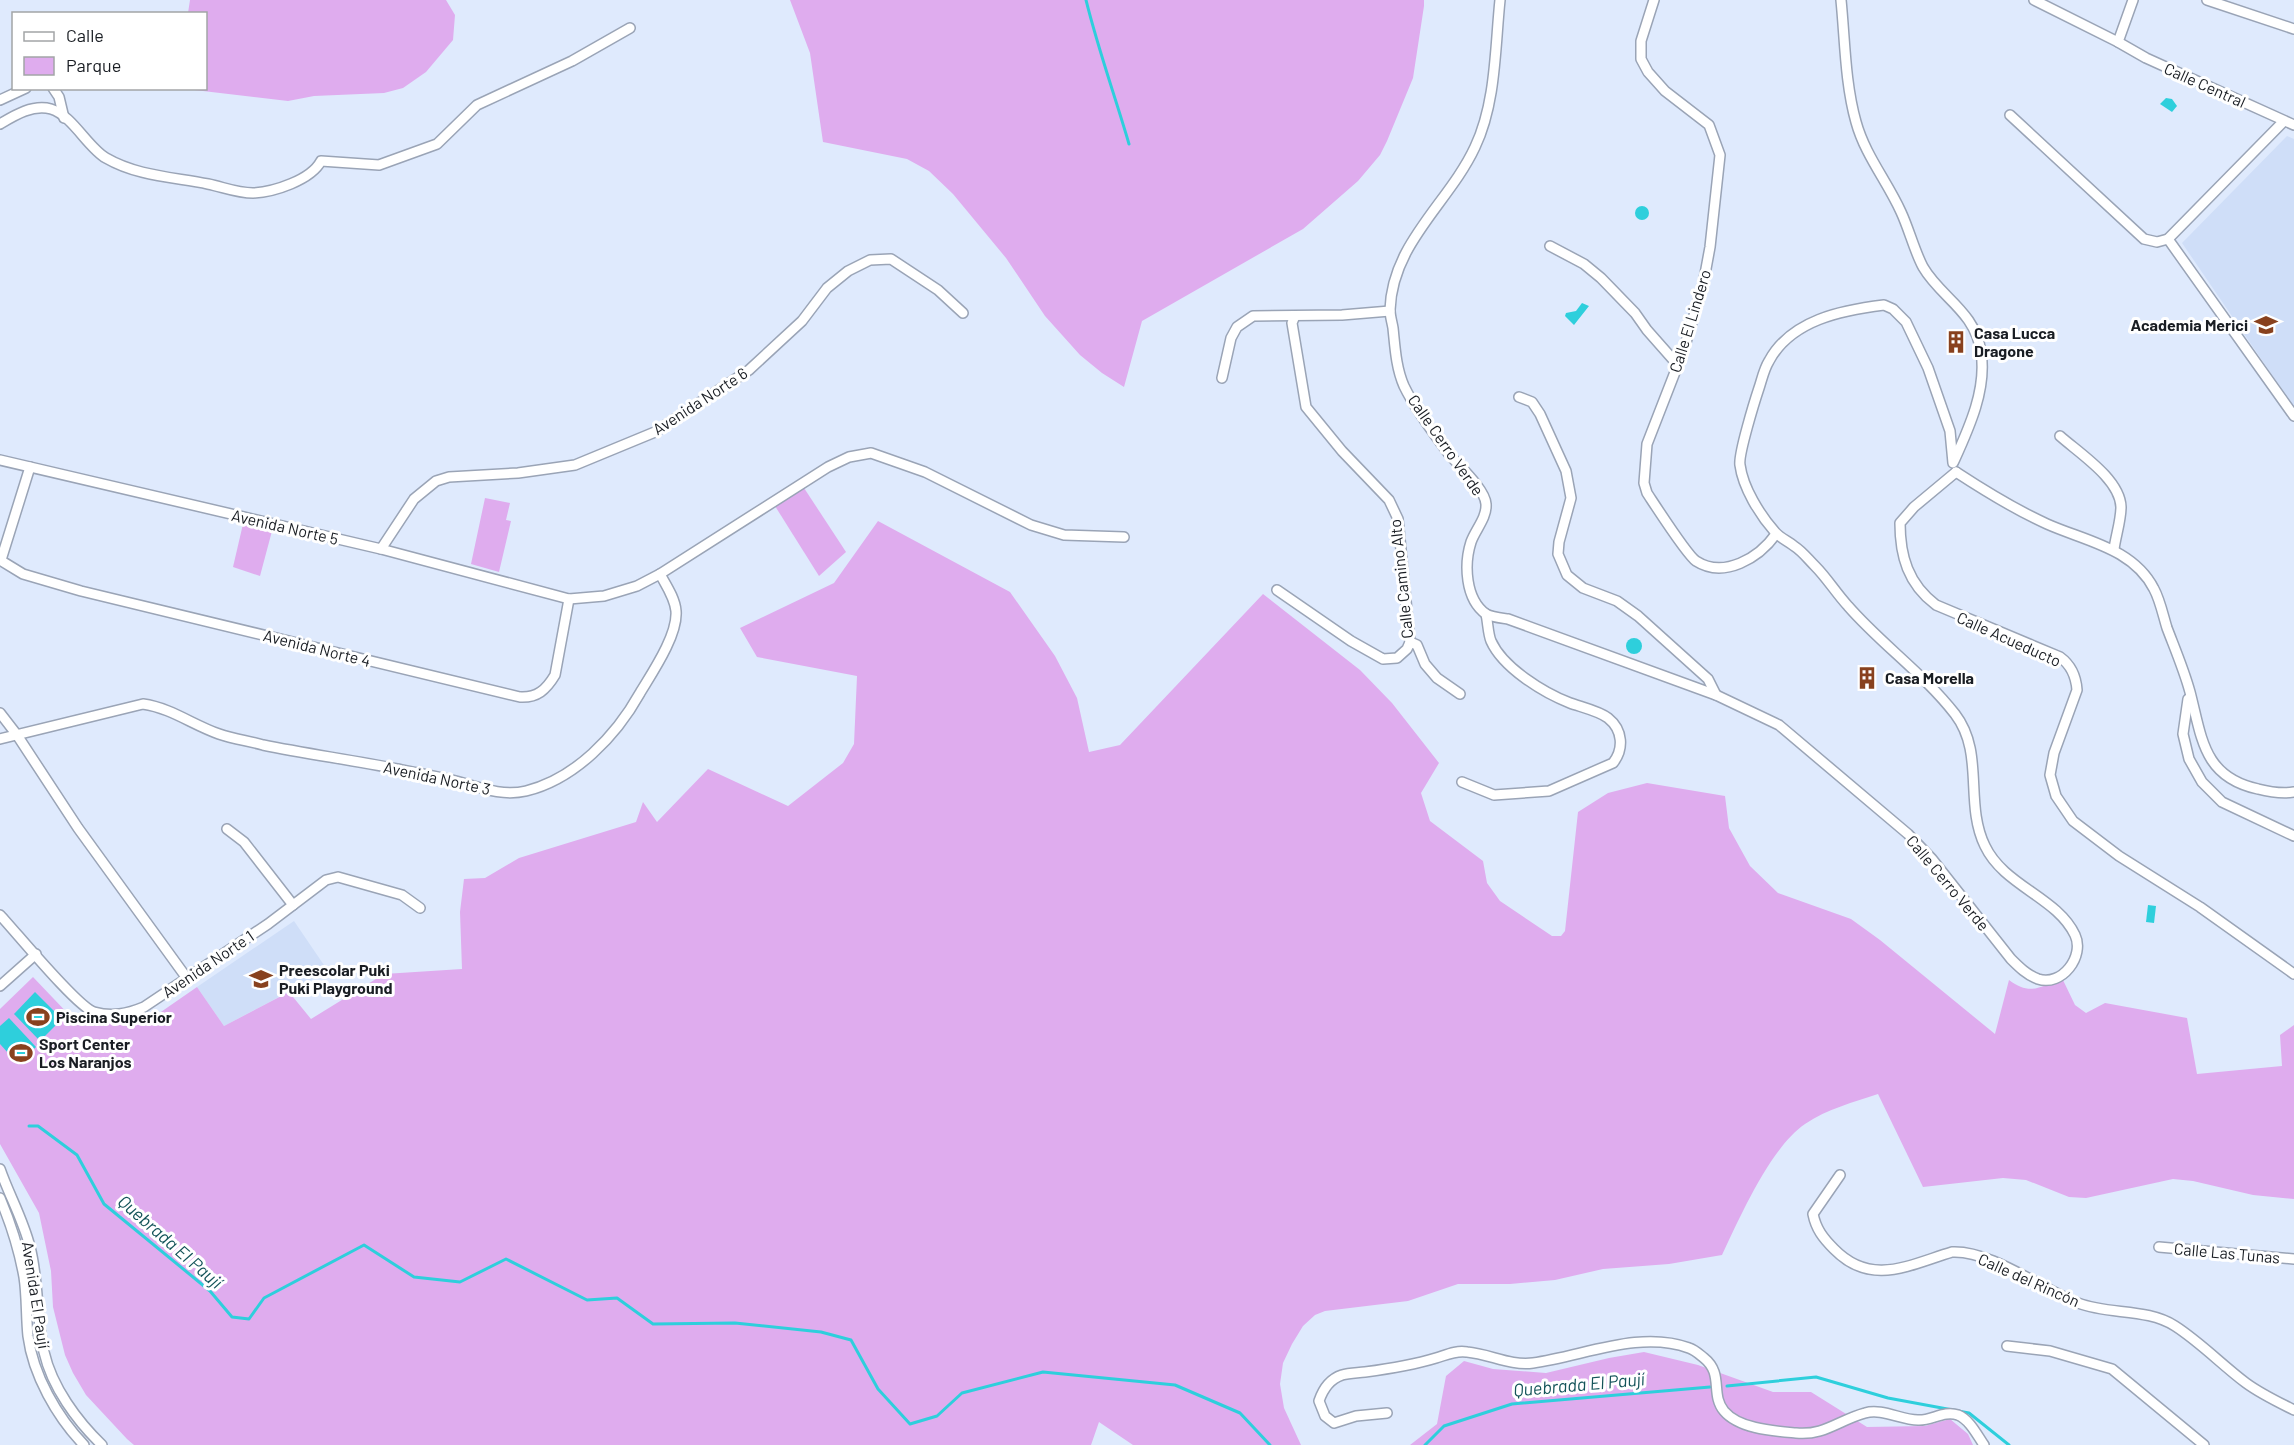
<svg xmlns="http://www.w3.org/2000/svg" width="2294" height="1445" viewBox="0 0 2294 1445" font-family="Barlow,sans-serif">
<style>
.built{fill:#cfdef8}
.green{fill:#dfacee}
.water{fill:#2ecfdc}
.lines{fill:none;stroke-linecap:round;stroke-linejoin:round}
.stream{stroke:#2ecfdc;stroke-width:3}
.street-casing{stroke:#9aa4b6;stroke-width:12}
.street{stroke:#fff;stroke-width:9}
.labels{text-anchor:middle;stroke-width:6;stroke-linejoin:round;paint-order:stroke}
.street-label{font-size:16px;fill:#191d23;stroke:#fff}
.poi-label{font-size:16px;font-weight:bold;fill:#191d23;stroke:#fff;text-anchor:start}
.water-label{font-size:18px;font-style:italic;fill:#135359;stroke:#fff}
</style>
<rect width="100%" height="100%" fill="#dfeafd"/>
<g class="built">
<polygon points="2287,136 2294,139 2294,407 2182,243"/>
<polygon points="294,921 328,971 224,1026 197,987"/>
</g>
<g class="green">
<polygon points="190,0 446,0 455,15 453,40 426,72 403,88 384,93 314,96 288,101 186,89 206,88 206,14 188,13"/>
<polygon points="790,0 1424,0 1424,6 1413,78 1387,141 1380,155 1358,181 1303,229 1142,321 1124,387 1102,373 1080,355 1045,316 1006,258 953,194 929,171 907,159 823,142 810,53"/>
<polygon points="804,488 846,552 819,576 775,506"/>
<polygon points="485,498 510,503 506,520 511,521 499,572 471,564"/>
<path d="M878,521l132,71 45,64 22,42 12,54 31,-7 143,-151 97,76 32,33 47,60 -18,30 9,28 53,40 4,22 13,18 52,35h9l4,-5 13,-119 30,-19 39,-10 78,13 4,32 21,38 28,27 73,26 29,21 115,94 14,-54c21,16 32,7 53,-2l13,27 11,8 19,-10 82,15 10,56 85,-8 -2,-31 14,-10v174l-41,-4 -60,-14 -20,-2 -87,19 -17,-1 -43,-17 -23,-2 -80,9 -45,-93c-24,8 -51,15 -73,30 -35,24 -65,93 -83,131l-53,9 -66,5 -48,11 -45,4h-52l-50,17 -83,10 -10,4 -12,11 -11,18 -9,19 -3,21 4,24 17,37h-168l-34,-23 -8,23h-957l-7,-6 -41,-44 -13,-22 -8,-18 -12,-48 -2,-36 -12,-58 -39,-69v-135l33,-32 41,43 13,-4 35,6 23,1 52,-36 27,39 65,-34 22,27 73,-45 78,-5 -2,-57 4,-33 21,-1 34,-20 117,-36 7,-20 14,20 51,-53 80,37 55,-43 11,-19 3,-68 -100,-19 -17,-29 94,-45z"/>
<polygon points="243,524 272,531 260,576 233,567"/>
<polygon points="1644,1352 1698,1365 1773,1392 1811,1392 1867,1427 1925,1426 1950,1419 1968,1434 1973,1445 1410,1445 1437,1424 1446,1376 1464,1361 1493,1369 1546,1373 1609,1358"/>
</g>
<g class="water">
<polygon points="2166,98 2172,99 2177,106 2172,112 2160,104"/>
<circle cx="1642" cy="213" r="7"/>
<polygon points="1582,303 1589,306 1574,325 1565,316 1566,313 1576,311"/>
<circle cx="1634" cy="646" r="8"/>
<polygon points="2148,905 2156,906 2154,923 2146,922"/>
<polygon points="35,992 62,1019 40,1041 14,1014"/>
<polygon points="9,1018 36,1047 18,1064 0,1044 0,1026"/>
</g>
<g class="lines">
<g class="stream">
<path d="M1086,0c12,49 29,96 43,144"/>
<polyline points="29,1126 38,1126 77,1155 104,1204 210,1291 232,1317 249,1319 264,1298 364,1245 414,1277 460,1282 506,1259 587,1300 617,1298 653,1324 735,1323 821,1332 851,1340 878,1389 910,1424 937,1416 962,1393 1043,1372 1175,1385 1240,1413 1270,1445"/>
<polyline points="1727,1386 1816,1377 1888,1398 1969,1413 2009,1445"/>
<polyline points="1425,1445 1444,1426 1512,1404 1710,1387"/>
</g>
<g class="street-casing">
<g id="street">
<path d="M1500,0c-5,48 -4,103 -25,147 -26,56 -83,96 -85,163 0,6 2,12 3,18 2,19 3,40 11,58 11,23 29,47 45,68 10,12 36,35 37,50 1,14 -11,26 -15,38 -7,22 -6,57 15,72 5,3 15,4 22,5l208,76 63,30 129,109 24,25 79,100c8,8 16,16 27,20 24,8 47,-23 37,-44 -18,-38 -71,-49 -90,-89 -21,-43 0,-93 -30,-132 -31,-40 -74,-70 -107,-108 -12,-13 -21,-28 -33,-40 -7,-7 -13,-15 -21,-20 -6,-5 -14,-8 -19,-14 -15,-17 -32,-44 -35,-67 -2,-10 15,-65 19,-77 3,-9 5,-19 10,-27 22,-41 73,-51 115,-56l9,4 13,13 22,46 22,63 3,32"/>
<path d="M1654,0l-13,41v18l7,13 17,19 44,34 11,30 -10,92 -7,38 -19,64 -37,95 -3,39 3,10c8,12 40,62 49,68 28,18 63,-3 80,-27"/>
<path d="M1841,0c4,40 4,83 15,122 9,33 31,59 45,90 8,17 13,38 22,55 18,31 52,44 58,85 6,37 -12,76 -27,109"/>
<polyline points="2034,0 2118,42"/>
<polyline points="2133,0 2118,42 2146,58 2294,125"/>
<polyline points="2207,0 2294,29"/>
<polyline points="53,88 59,97 64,118"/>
<polyline points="0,100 26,88"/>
<polyline points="2010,115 2144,239 2157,242 2168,239 2283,122"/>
<path d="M0,124c15,-9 33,-20 51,-15 21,6 37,39 55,49 31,18 67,19 102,26 15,3 29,9 45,9 21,-1 58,-13 68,-32l58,4 58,-21 40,-39 95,-44 58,-33"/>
<polyline points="2168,239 2294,416"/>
<polyline points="1550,246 1584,264 1601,278 1635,313 1647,330 1677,364"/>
<polyline points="1222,378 1231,338 1237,327 1253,316 1342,315 1390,311"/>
<polyline points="1519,397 1532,402 1540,414 1566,471 1571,498 1559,542 1558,554 1567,575 1583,588 1617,601 1638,616 1708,679 1716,695"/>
<path d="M2060,436c19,17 60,43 61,71 0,13 -5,28 -7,42"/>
<path d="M0,460l381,89 188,50 35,-3 33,-10 23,-12c6,11 15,24 16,37 2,24 -24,62 -36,82 -24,43 -65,86 -114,98 -22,5 -42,-2 -63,-8 -21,-6 -44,-10 -66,-14 -45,-9 -90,-15 -134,-24 -14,-4 -30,-6 -44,-11 -26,-9 -48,-26 -76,-30l-143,35"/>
<path d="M1956,472l-42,35 -14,16c0,33 8,61 36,82l124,52c11,8 16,19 17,33l-23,63 -4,22 6,21 17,25 46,35 81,51 94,67"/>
<path d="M1956,472c29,19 60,38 91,52 38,17 86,24 107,65 6,11 9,26 13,39 8,21 17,42 23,64 12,46 13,85 68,97 12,3 24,5 36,3"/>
<polyline points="381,549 414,499 436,481 449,477 518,473 575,465 655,432 749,370 802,321 827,288 848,271 870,260 891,259 938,290 963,313"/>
<path d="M0,560l23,14 58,17 439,106c17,1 26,-7 35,-22l14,-76"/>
<polyline points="1,560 30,467"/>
<polyline points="660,574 828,467 849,457 871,453 925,472 1031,525 1064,535 1124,537"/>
<polyline points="1277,590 1351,641 1383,659 1397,658 1407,649 1410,642 1398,519 1389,500 1342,451 1306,407 1292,323 1295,316"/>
<polyline points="1410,642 1417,645 1425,664 1437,678 1460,694"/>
<polyline points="2188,699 2183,734 2189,759 2202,782 2222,802 2294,836"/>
<polyline points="0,713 17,735 78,828 186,977"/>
<path d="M1462,782l32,13 55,-4 64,-28c11,-14 10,-33 -5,-45 -9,-7 -27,-11 -38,-15 -26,-10 -67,-35 -79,-62 -3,-7 -3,-18 -5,-27"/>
<polyline points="227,829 244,842 293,905"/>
<path d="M0,915c16,17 77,92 94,97 18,5 33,2 50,-5l124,-83 58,-44 12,-3 64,18 18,13"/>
<polyline points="0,986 36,954"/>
<path d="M0,1169c9,26 23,50 30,78 9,34 6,70 14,105 8,35 33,69 58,93"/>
<path d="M1840,1175l-27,39c3,15 10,24 21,35 37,38 75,16 118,3 39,-2 89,37 126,51 31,12 69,5 97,23 25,16 47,39 71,57 15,11 32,19 48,27"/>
<path d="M0,1198c11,26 19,51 24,79 3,19 2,40 4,59 5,39 29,81 56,109"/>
<polyline points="2159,1247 2294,1259"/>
<polyline points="2007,1346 2050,1351 2112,1369 2204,1445"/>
<path d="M1387,1413l-31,3 -22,7 -9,-7 -6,-15c4,-12 11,-22 23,-26 7,-2 15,-2 23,-3 23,-3 48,-7 71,-14 10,-3 20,-8 31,-6 23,2 43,14 66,11 51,-7 106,-33 156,-15 6,2 10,6 15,10 20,16 6,36 20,53 15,18 50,20 72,22 28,3 43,-13 69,-20 17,-5 36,7 53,7 13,1 26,-10 40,-5 12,5 19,20 26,30"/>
</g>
</g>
<use href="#street" class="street"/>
</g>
<defs>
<g id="school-bare" transform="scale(1.8)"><path d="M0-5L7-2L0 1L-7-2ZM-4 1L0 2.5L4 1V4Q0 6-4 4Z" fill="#88411e" stroke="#fff" stroke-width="2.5" paint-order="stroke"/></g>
<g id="building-bare" transform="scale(1.8)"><path d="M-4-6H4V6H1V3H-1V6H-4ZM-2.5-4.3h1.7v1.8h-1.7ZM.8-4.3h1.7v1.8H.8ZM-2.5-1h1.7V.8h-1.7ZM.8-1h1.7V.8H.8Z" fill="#88411e" stroke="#fff" stroke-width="2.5" paint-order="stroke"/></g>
<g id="stadium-bare" transform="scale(1.8)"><path d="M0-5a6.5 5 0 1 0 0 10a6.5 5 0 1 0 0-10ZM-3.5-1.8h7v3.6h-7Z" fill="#88411e" stroke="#fff" stroke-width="2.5" paint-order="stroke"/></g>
</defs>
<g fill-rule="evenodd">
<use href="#school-bare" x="2266" y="325"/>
<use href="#building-bare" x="1956" y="342"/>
<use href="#building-bare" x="1867" y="678"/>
<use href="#school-bare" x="261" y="979"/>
<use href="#stadium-bare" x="38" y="1017"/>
<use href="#stadium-bare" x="21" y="1053"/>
</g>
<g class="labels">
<g class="street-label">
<text transform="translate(2205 85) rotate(24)" y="6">Calle Central</text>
<text transform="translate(1690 321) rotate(-73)" y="6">Calle El Lindero</text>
<text transform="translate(700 401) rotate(-33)" y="6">Avenida Norte 6</text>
<text transform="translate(1446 445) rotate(55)" y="6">Calle Cerro Verde</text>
<text transform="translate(285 527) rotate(13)" y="6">Avenida Norte 5</text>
<text transform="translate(1401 579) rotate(-96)" y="6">Calle Camino Alto</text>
<text transform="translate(2009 639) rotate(24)" y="6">Calle Acueducto</text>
<text transform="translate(317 648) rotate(14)" y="6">Avenida Norte 4</text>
<text transform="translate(437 778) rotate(12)" y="6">Avenida Norte 3</text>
<text transform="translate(1948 883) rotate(50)" y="6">Calle Cerro Verde</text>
<text transform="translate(208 964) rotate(-34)" y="6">Avenida Norte 1</text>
<text transform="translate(2227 1253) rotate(5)" y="6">Calle Las Tunas</text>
<text transform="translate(2029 1280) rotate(24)" y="6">Calle del Rincón</text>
<text transform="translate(36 1295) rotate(81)" y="6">Avenida El Paují</text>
</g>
<g class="poi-label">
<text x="2248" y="331" text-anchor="end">Academia Merici</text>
<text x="1974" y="339">Casa Lucca<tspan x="1974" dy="18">Dragone</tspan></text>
<text x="1885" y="684">Casa Morella</text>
<text x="279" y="976">Preescolar Puki<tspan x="279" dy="18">Puki Playground</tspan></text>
<text x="56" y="1023">Piscina Superior</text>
<text x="39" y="1050">Sport Center<tspan x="39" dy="18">Los Naranjos</tspan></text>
</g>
<g class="water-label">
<text transform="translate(170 1242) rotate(41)" y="6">Quebrada El Paují</text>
<text transform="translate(1579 1385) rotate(-5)" y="6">Quebrada El Paují</text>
</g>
</g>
<rect x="12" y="12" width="195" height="78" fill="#ffffff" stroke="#a3a5a7" stroke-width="1.5"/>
<rect x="24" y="32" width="30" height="9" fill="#ffffff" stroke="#a3a5a7" stroke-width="1.5"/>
<text x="66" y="42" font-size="18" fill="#191d23">Calle</text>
<rect x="24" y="57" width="30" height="18" fill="#dfacee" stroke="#a3a5a7" stroke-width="1.5"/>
<text x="66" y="72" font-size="18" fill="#191d23">Parque</text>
</svg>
